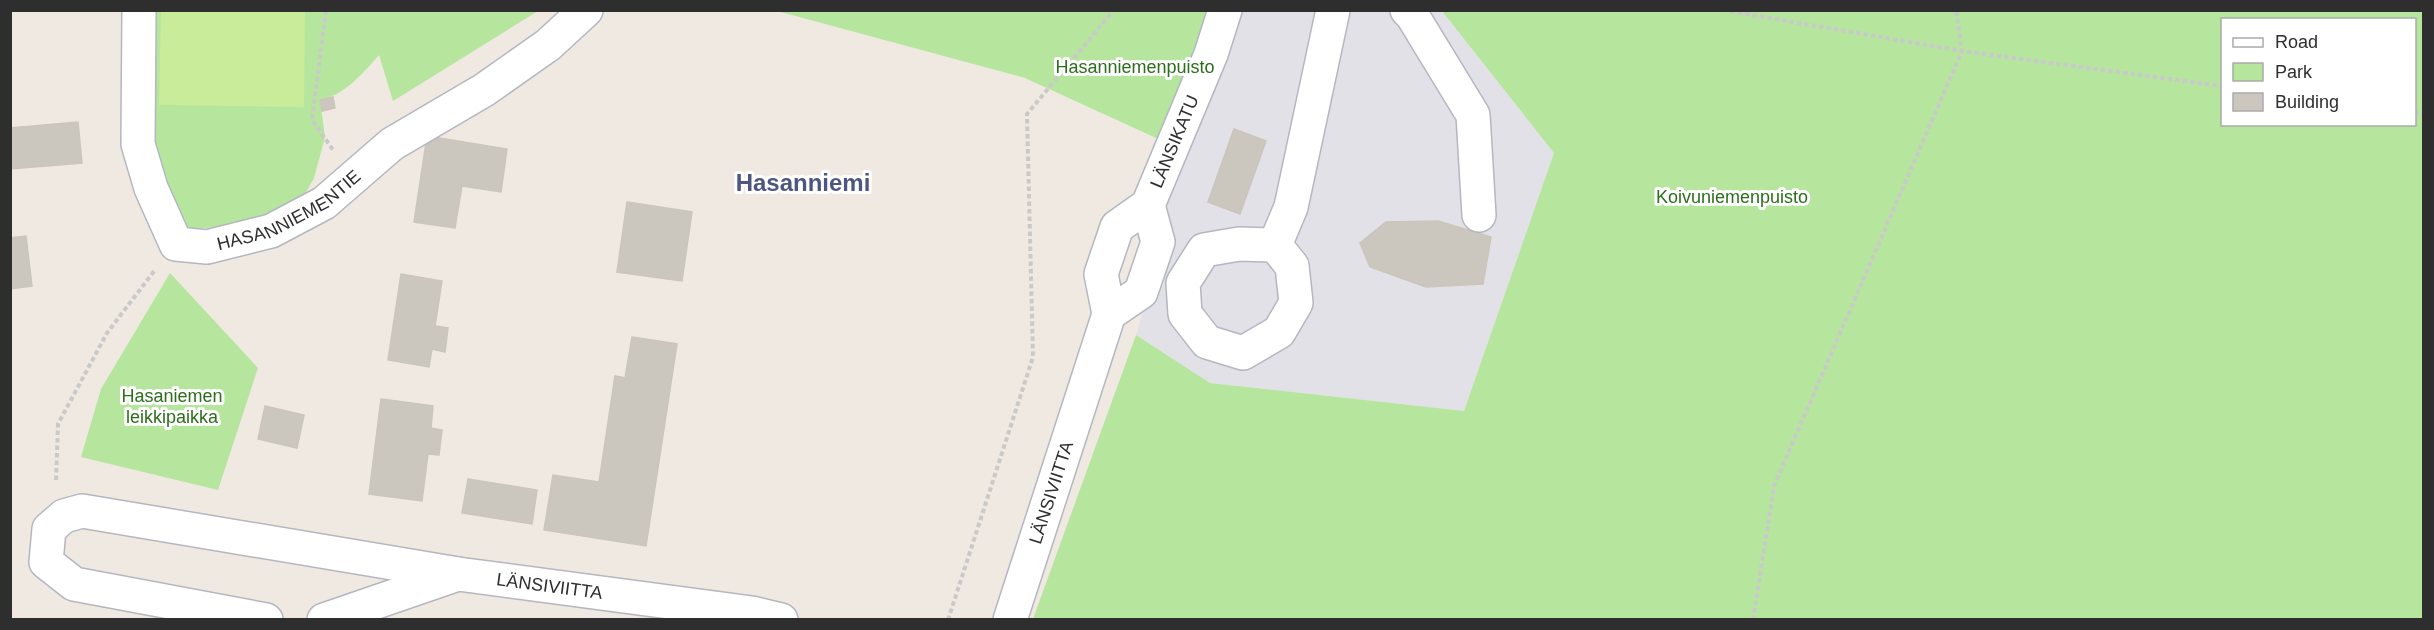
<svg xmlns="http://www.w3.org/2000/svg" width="2434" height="630" viewBox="0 0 2434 630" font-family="Helvetica,sans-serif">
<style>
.industrial{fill:#e3e1e8}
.green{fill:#b6e59e;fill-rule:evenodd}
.pitch{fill:#c9ec9a}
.building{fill:#cbc7bf;stroke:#cbc5ba;stroke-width:1.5}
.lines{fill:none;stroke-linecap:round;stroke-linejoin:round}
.minor-casing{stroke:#b4b7c1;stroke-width:36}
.path{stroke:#c9c9c9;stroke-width:4;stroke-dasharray:4.5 3;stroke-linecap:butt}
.minor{stroke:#fff;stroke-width:33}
.labels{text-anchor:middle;stroke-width:6;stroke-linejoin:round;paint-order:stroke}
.park-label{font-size:18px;fill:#2c6e1b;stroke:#fff}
.street-label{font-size:18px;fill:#2e2e2e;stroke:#fff}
.district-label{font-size:24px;font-weight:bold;fill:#4d5680;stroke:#fff}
</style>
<rect width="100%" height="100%" fill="#efe9e1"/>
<polygon class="industrial" points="1232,11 1442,11 1554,153 1464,411 1210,383 1136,335 1164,242 1157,200"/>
<g class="green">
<path d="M144,11h394l-145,90 -14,-46c-16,18 -34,40 -59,45l5,37 -11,41 -16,29 -33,15 -81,8 -28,-59z"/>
<polygon points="777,11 1217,11 1167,143 1025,78"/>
<path d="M1442,11h981v608h-1390l103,-284 74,48 254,28 90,-258zM2222,20h192v104h-192z"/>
<polygon points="170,273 258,368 218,490 81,457 101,389"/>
</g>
<polygon class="pitch" points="161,11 305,11 304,107 159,105"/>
<g class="building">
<polygon points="333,97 335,108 322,111 320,100"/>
<polygon points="78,122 82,163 10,169 10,128"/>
<polygon points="1234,129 1266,141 1240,214 1208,202"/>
<polygon points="427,136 507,149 501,192 462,186 455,228 414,222"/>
<polygon points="627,202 692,212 682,281 617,272"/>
<polygon points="1438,221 1491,237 1483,284 1426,287 1370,267 1360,243 1386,222"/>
<polygon points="26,236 32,286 10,289 10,238"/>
<polygon points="401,274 442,281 435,326 448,328 445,352 432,349 429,367 388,360"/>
<polygon points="632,337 677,344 646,546 544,530 553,475 599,482 615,376 625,378"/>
<polygon points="381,399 433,406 431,428 442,430 439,455 428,454 422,501 369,494"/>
<polygon points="265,406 304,415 297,448 258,439"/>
<polygon points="468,479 537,490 532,524 462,513"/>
</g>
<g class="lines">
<g class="minor-casing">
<g id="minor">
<path id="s1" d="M139,10l-1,134 13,44 25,56 31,3 64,-16 53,-28 68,-59 92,-54 64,-45 38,-35"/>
<polyline points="1407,10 1412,15 1473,115 1479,215"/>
<polygon points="1239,244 1275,245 1292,266 1296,303 1279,332 1243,353 1207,342 1185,314 1183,283 1204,250"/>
<polyline points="1275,245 1291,207 1333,10"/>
<polyline points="1109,314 1141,292 1158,242 1148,205"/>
<polyline points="266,620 74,584 46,562 49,529 64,516 82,511 458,574"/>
<path id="s2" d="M324,620l134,-46 294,39 29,7"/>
<path id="s3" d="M1010,620l99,-306 -8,-40 16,-47 31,-22 63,-151 14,-44"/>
</g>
</g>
<g class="path">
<polyline points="326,10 312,120 333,150"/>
<polyline points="1723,10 1962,51 2222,86"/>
<polyline points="2414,112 2424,114"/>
<polyline points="56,480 58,424 107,333 155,270"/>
<polyline points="948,620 1033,357 1027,114 1114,10"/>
<polyline points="1753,620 1774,486 1962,51 1956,10"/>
</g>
<use href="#minor" class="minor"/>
</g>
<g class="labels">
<g class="park-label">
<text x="1135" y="73">Hasanniemenpuisto</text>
<text x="1732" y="203">Koivuniemenpuisto</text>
<text x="172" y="402">Hasaniemen<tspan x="172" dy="21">leikkipaikka</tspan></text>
</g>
<g class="street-label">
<text dy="6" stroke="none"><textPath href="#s3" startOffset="519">LÄNSIKATU</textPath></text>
<text dy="6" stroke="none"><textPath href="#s1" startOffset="363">HASANNIEMENTIE</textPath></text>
<text dy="6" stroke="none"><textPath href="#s3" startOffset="134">LÄNSIVIITTA</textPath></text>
<text dy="6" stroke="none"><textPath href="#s2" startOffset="234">LÄNSIVIITTA</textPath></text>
</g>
<g class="district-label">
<text x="803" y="191">Hasanniemi</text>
</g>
</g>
<rect width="2434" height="630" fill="none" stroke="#2e2e2e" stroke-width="24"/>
<rect x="2221" y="18" width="195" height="108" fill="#ffffff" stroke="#ababab" stroke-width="1.5"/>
<rect x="2233" y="38" width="30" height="9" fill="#ffffff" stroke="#ababab" stroke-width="1.5"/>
<text x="2275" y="48" font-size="18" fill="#2e2e2e">Road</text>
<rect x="2233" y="63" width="30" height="18" fill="#b6e59e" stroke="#ababab" stroke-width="1.5"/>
<text x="2275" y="78" font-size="18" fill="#2e2e2e">Park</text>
<rect x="2233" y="93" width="30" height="18" fill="#cbc7bf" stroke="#ababab" stroke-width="1.5"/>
<text x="2275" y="108" font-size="18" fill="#2e2e2e">Building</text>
</svg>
